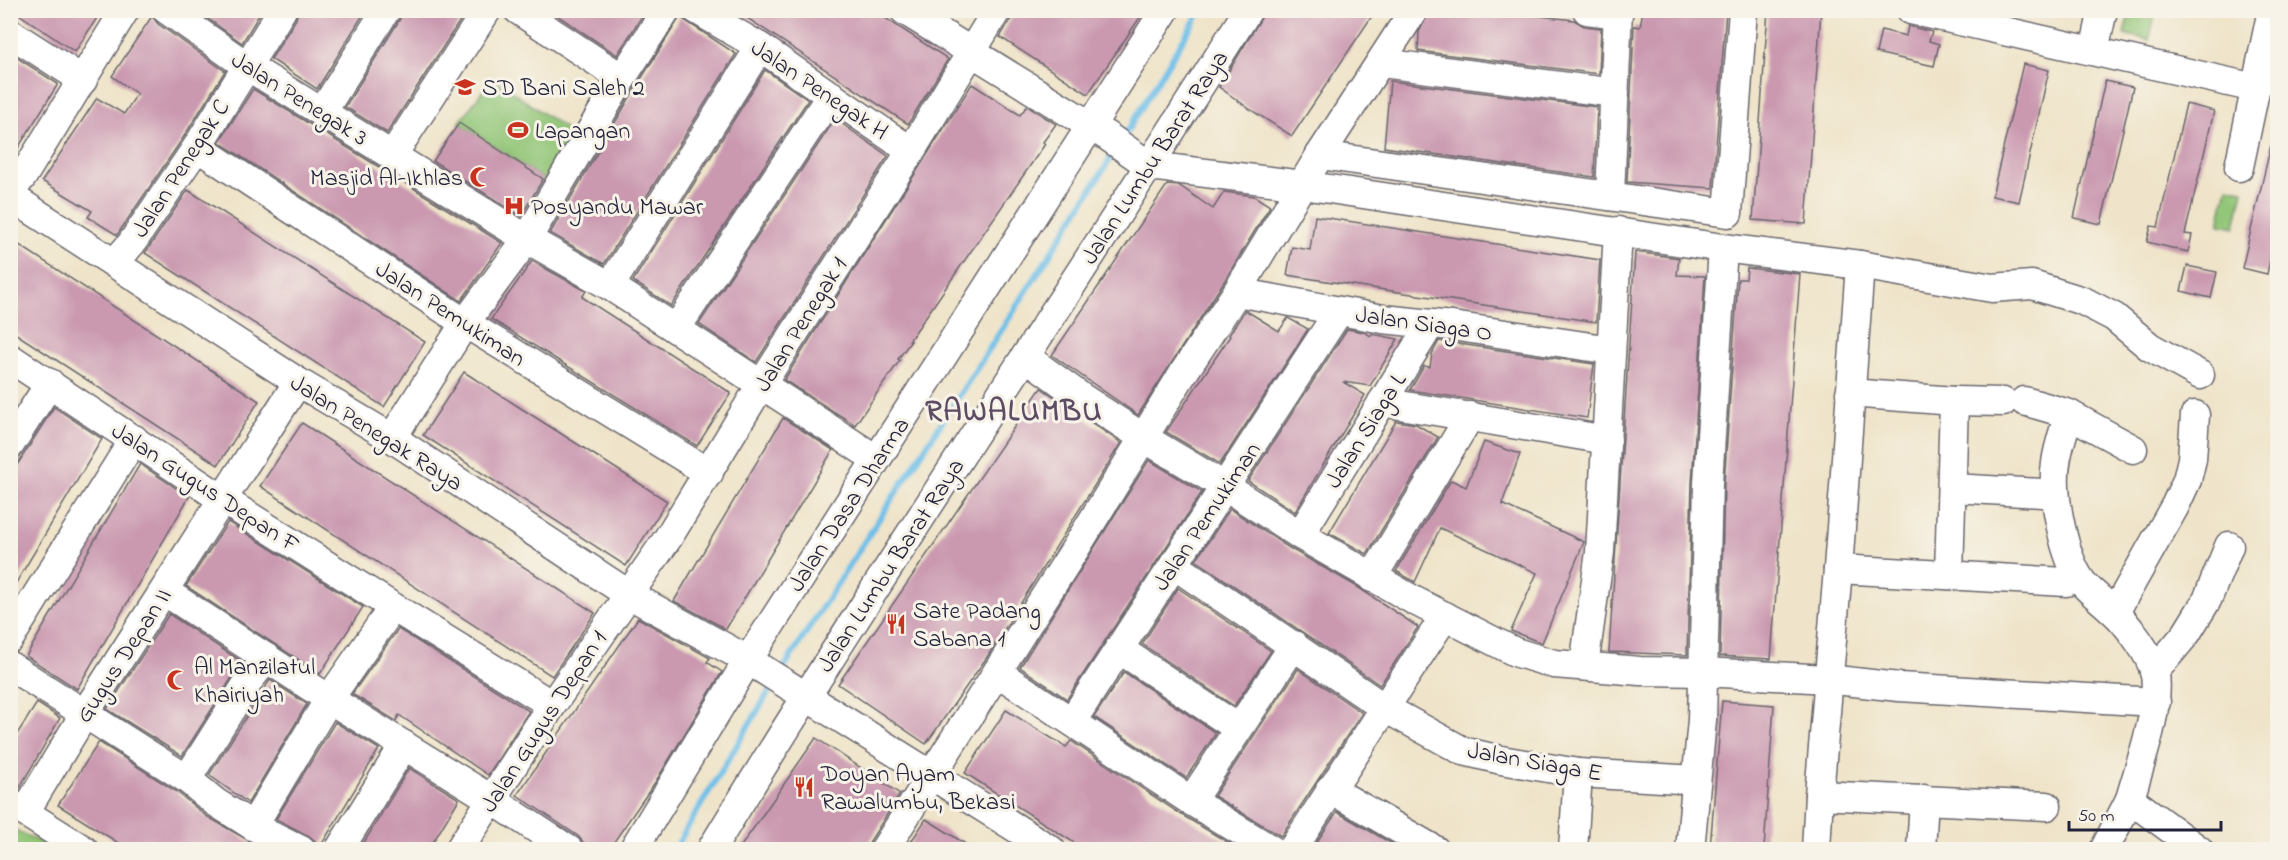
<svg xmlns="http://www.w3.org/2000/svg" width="2288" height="860" viewBox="0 0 2288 860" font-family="'Indie Flower',sans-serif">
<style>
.green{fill:#8fc475;stroke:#587358;stroke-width:1.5}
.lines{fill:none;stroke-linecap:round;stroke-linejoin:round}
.stream{stroke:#6dbfe9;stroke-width:6}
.building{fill:#ca99b0}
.minor-casing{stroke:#6a666d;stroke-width:31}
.minor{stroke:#fff;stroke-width:28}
.labels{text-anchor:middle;stroke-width:6;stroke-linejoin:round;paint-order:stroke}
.poi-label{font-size:24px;fill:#22223b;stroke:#f7f3e8;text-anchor:start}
.street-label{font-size:24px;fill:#22223b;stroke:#f7f3e8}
.district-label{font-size:30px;font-weight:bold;letter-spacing:1.5px;fill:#5d4c64;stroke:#f7f3e8}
</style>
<rect width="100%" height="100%" fill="#f7f3e8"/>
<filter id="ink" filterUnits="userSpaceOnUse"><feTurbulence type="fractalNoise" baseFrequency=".0167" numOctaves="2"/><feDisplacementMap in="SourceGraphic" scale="12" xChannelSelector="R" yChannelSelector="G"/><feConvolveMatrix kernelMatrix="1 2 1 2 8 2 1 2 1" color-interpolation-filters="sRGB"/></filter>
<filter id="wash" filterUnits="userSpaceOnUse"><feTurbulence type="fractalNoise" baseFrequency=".008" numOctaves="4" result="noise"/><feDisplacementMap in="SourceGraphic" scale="24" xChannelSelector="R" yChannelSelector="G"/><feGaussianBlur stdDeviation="1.35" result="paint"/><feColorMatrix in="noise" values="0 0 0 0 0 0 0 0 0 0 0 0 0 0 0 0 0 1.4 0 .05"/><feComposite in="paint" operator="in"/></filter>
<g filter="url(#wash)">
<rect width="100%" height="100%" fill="#efe4c9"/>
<g class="green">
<polygon points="2130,11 2156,11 2149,40 2124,34"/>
<polygon points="492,78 576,136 546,181 459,123"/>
<polygon points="2227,187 2243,190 2235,227 2219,224"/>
<polygon points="11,829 58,849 11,849"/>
</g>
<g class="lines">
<g class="stream">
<polyline points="1123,138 1201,10"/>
<path d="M782,671c109,-174 225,-345 333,-520"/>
<polyline points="674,850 773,685"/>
</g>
</g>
<g id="blocks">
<g class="building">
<polygon points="13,10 102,10 75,52"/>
<polygon points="196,10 262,10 242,43"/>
<polygon points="298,10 366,10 317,89 271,59 296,19"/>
<polygon points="402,10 467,10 387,133 345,107 400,19"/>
<polygon points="549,10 646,10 617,55"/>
<polygon points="735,10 873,10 948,59 908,124"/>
<polygon points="1013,10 1145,10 1088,94 1000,37 1011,19"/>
<polygon points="1266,10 1376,10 1292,136 1251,110 1219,87"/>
<polygon points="1430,10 1486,10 1574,20 1584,26 1601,28 1599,74 1418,51 1419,32"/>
<polygon points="1643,10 1726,10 1713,188 1627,182 1634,26 1640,27"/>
<polygon points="1768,10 1821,10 1806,224 1753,220"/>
<polygon points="152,16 158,24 225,71 183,138 117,235 88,217 92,211 42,181 97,98 124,114 137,94 112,76"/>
<polygon points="680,17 736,54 604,264 550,233 636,87"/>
<polygon points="1908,26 1932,32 1929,41 1939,44 1934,66 1876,53 1881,30 1906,36"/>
<polygon points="10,53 58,84 10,161"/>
<polygon points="2023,64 2049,70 2019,202 1992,196"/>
<polygon points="765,70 808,100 671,306 633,281"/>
<polygon points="1390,81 1597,107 1594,177 1384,147"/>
<polygon points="2105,81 2133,87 2101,224 2074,218"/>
<polygon points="972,84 1020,115 1027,106 1056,124 1043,142 1045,144 909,341 911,341 898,359 900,360 855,425 784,380"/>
<polygon points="253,89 502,243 461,301 219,142"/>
<polygon points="2186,104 2214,111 2185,234 2192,235 2188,252 2147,242 2151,226 2158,227"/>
<polygon points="835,119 888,156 756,362 699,324"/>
<polygon points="459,123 543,179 521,216 433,161"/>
<polygon points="2271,145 2277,146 2277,228 2267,274 2242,268"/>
<polygon points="1167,185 1180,186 1213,209 1224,192 1254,196 1270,206 1223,283 1138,415 1052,355"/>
<polygon points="188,190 425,342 384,407 145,253"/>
<polygon points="1315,216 1600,260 1596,322 1287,275 1292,247 1310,250"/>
<polygon points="10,239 259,401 218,465 10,330"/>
<polygon points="1635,252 1679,258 1677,275 1705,276 1692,483 1687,655 1609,652"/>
<polygon points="532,261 586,291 582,297 731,393 697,446 491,319"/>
<polygon points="2187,266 2217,272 2211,298 2181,291"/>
<polygon points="1747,268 1800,274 1771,659 1720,656 1724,484 1738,279 1746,279"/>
<polygon points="1245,310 1279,331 1288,318 1308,329 1220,464 1166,432 1230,336 1229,335"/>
<polygon points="1347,329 1364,332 1371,336 1372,334 1398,339 1370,386 1343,382 1365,395 1295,512 1248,481"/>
<polygon points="1439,341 1594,364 1587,418 1410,390 1424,366 1430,367 1432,354"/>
<polygon points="464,372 667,501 626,566 423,435"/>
<polygon points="1041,388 1121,443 987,657 926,744 838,684"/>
<polygon points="54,407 102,439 10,593 10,476"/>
<polygon points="783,418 833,450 726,629 674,601"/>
<polygon points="1396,421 1416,424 1438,437 1367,554 1329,533"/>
<polygon points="302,423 595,613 552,676 260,486"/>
<polygon points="1484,442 1520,454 1502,504 1584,542 1542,643 1511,631 1537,573 1440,528 1415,582 1396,571 1451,480 1466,487"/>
<polygon points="1149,460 1202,492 1067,699 1020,667"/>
<polygon points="140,464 189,497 77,689 26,656"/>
<polygon points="1230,509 1291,549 1356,586 1418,627 1380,685 1196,560"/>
<polygon points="228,522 363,607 320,674 186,586"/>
<polygon points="1178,588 1271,651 1234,706 1142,644"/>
<polygon points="169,614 242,662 182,756 107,709"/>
<polygon points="638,618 710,658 707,662 722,672 656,781 609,849 585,849 583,842 578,836 517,795"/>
<polygon points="398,629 529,711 488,775 399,715 396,721 352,694"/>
<polygon points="1298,669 1362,713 1281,836 1214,796"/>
<polygon points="1124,672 1216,733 1186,778 1094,717"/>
<polygon points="270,680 307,704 248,803 209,775"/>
<polygon points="1722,701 1774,705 1764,849 1710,849"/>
<polygon points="37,703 60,718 19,789 10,787 10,745"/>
<polygon points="1006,710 1066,747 1071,741 1182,815 1239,849 1084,849 965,773"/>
<polygon points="335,722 379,749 319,849 317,849 315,841 309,836 276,819"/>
<polygon points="816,738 900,794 870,841 868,849 739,849"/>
<polygon points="99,742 177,792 206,816 263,849 128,849 58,805"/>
<polygon points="409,768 459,799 429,849 360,849"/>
<polygon points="1337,812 1401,849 1312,849"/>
<polygon points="926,819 947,832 973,849 906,849"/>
</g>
</g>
</g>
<g filter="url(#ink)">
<use href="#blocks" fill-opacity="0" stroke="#6a666d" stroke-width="1.5"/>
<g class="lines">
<g class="minor-casing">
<g id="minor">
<polyline points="167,10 247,66 527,239 610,286 876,459"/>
<polyline points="518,10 622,78"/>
<polyline points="697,10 760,47 911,151"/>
<polyline points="904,10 1107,136 1150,166 1303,185 1723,248 1860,265 1992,288 2032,285 2083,301 2114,317 2150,347 2200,375"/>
<polyline points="1587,10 1618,14"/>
<polyline points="1911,10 2255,88"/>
<polyline points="10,33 83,80"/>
<polyline points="2094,51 2103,10"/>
<polyline points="1382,63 1615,93"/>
<polyline points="323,111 386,10"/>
<polyline points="197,147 465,323 709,473"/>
<polyline points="1320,155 1728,213 1743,10"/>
<polyline points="392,156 487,10"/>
<polyline points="2239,167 2272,10"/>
<polyline points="10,192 23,176 125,10"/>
<polyline points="10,196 298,382 392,438 628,594 748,660 1051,850"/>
<polyline points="1610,196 1618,10"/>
<polyline points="114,263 131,244 197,147 282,10"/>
<polyline points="610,286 760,47"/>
<polyline points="1237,292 1383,319 1452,326 1611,350"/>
<polyline points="676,329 831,95"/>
<polyline points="1026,357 1084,399 1144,438 1226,487 1300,535 1415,601 1515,652 1554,664 1640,671 1704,672 1827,679 1899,687 2156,702"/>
<polyline points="10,358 222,499 393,607 329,699 253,826"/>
<polyline points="1850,393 1954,401 1949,575"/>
<polyline points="1954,401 2003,402"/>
<path d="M2024,401l45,13c-5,16 -11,33 -13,49 -5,30 8,95 26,119 8,10 21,19 30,28 15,13 39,45 43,64 5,37 -15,89 -25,125"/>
<polyline points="1382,402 1607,440"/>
<polyline points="2069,414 2133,449"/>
<polyline points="392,438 465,323 527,239 622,78 666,10"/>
<polyline points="10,445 50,383"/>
<polyline points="1952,488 2042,493"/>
<polyline points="1300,535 1430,325"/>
<polyline points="1174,565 1383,707 1463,751 1501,760 1578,773 1696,780"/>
<polyline points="1838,569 2066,582"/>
<polyline points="1372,578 1470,416"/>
<polyline points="164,591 329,699 491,799 569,850"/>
<polyline points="393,607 552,705"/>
<polyline points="2115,612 2175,506 2187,480 2192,459 2195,415"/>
<polyline points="10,638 134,439"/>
<polyline points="1119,649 1238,728"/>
<polyline points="10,666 187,779 215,802 253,826 301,850"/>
<polyline points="1584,666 1600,552 1618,231"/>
<polyline points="997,672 1191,801 1272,850"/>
<polyline points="2154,672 2186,634 2207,600 2229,546"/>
<polyline points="1072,721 1339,311"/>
<polyline points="187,779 250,679 267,658"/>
<polyline points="1330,789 1435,850"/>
<polyline points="1819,795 2047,806"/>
<polyline points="1191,801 1294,645"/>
<polyline points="10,803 84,850"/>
<polyline points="25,812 85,713 298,382"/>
<polyline points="339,850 404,745"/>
<polyline points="459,850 552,705 668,538 761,385 911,151 997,10"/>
<polyline points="633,850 748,660 1165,10"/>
<path d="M711,850c173,-284 360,-558 537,-840"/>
<polyline points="884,850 1077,546 1180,378 1237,292 1320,155 1414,10"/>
<polyline points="1292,850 1445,616"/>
<polyline points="1573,850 1578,773"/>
<polyline points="1690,850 1702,720 1708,483 1723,248"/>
<polyline points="1816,850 1819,795 1838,569 1860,265"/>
<polyline points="1921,850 1924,799"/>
<polyline points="2104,850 2130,799 2199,850"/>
</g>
</g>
<use href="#minor" class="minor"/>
</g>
</g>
<defs>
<g id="school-bare" transform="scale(1.62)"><path d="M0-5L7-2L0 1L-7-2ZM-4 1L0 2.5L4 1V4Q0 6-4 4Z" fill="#c8321e" stroke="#f7f3e8" stroke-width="2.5" paint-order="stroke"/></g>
<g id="stadium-bare" transform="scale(1.62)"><path d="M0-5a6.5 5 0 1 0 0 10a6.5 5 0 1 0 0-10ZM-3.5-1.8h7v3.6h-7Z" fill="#c8321e" stroke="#f7f3e8" stroke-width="2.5" paint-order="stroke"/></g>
<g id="mosque-bare" transform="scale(1.62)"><path d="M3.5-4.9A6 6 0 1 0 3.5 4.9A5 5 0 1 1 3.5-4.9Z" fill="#c8321e" stroke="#f7f3e8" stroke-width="2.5" paint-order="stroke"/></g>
<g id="hospital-bare" transform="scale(1.62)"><path d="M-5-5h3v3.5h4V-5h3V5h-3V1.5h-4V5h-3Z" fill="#c8321e" stroke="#f7f3e8" stroke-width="2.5" paint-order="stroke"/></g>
<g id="restaurant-bare" transform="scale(1.62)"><path d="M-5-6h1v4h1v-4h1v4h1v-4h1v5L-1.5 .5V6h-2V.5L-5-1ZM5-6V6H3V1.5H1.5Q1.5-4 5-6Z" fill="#c8321e" stroke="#f7f3e8" stroke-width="2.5" paint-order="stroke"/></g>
</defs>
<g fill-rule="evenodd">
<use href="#school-bare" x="465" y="87"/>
<use href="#stadium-bare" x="518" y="130"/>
<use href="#mosque-bare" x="480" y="177"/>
<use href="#hospital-bare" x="514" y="206"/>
<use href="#restaurant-bare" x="896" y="624"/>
<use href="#mosque-bare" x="177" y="680"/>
<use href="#restaurant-bare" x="804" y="787"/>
</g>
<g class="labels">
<g class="poi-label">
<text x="482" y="95">SD Bani Saleh 2</text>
<text x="535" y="138">Lapangan</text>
<text x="463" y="185" text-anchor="end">Masjid Al-Ikhlas</text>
<text x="531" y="214">Posyandu Mawar</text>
<text x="913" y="618">Sate Padang<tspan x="913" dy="28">Sabana 1</tspan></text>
<text x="194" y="674">Al Manzilatul<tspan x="194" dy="28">Khairiyah</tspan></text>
<text x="821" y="781">Doyan Ayam<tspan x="821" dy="28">Rawalumbu, Bekasi</tspan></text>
</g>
<g class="street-label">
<text transform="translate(820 89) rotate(34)" y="8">Jalan Penegak H</text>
<text transform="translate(300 98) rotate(32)" y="8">Jalan Penegak 3</text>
<text transform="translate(1154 157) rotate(-57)" y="8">Jalan Lumbu Barat Raya</text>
<text transform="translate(180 168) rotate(-57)" y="8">Jalan Penegak C</text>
<text transform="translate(451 313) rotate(33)" y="8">Jalan Pemukiman</text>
<text transform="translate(1424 323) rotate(8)" y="8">Jalan Siaga O</text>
<text transform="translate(800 324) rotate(-58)" y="8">Jalan Penegak 1</text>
<text transform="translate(1365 430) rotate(-58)" y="8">Jalan Siaga L</text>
<text transform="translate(377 432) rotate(32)" y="8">Jalan Penegak Raya</text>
<text transform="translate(206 487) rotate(33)" y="8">Jalan Gugus Depan F</text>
<text transform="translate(848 504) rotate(-57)" y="8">Jalan Dasa Dharma</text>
<text transform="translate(1206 516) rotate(-56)" y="8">Jalan Pemukiman</text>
<text transform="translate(890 565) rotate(-57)" y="8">Jalan Lumbu Barat Raya</text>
<text transform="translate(123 655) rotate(-57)" y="8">Gugus Depan II</text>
<text transform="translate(543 721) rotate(-57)" y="8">Jalan Gugus Depan 1</text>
<text transform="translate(1535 761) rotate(10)" y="8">Jalan Siaga E</text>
</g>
<g class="district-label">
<text x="1014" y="420">RAWALUMBU</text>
</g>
</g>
<rect width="2288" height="860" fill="none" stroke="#f7f3e8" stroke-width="36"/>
<path d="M2069 821v9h152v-9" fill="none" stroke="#22223b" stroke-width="3"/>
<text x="2078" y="821" font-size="18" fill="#22223b" stroke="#f7f3e8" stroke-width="4.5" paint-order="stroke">50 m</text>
</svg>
